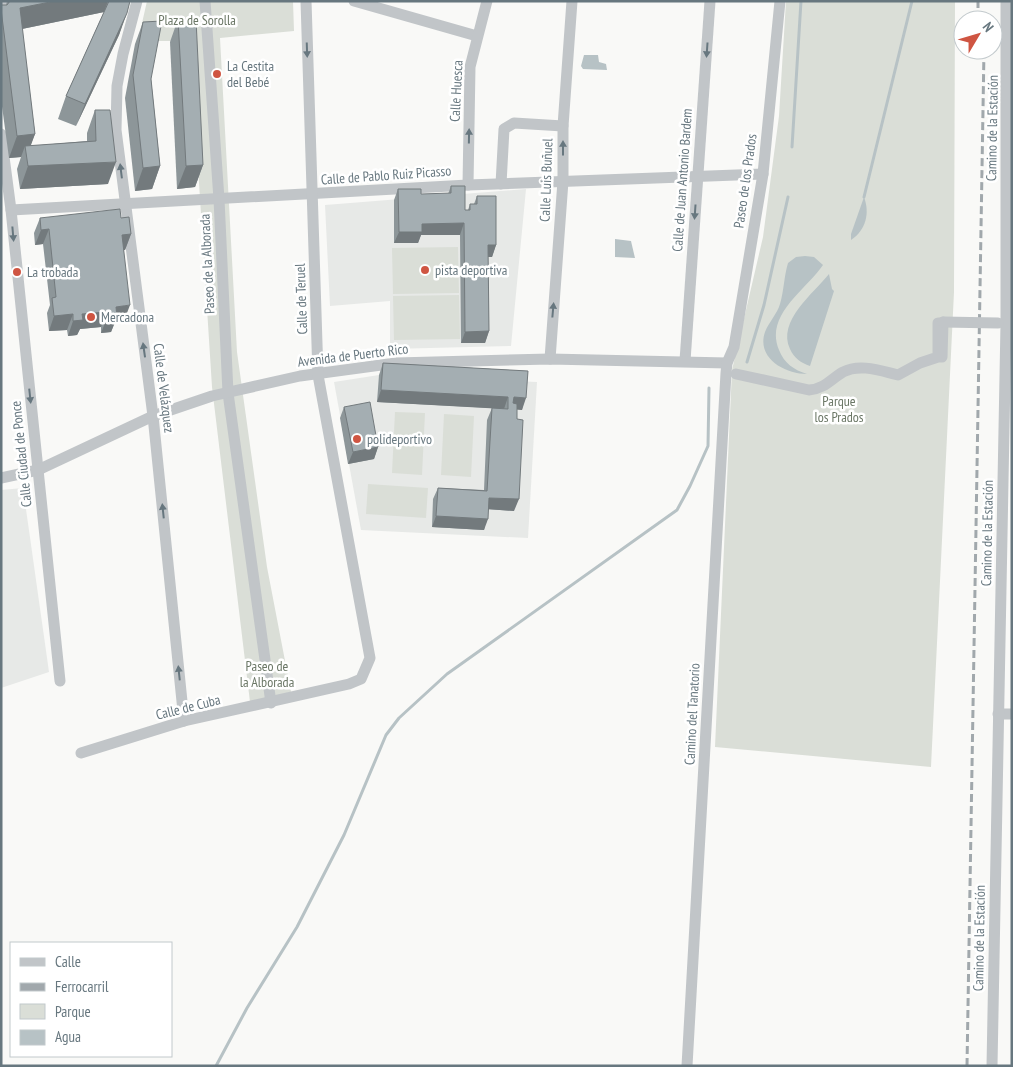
<svg xmlns="http://www.w3.org/2000/svg" width="1013" height="1067" viewBox="0 0 1013 1067" font-family="'PT Sans Narrow',sans-serif">
<style>
.built{fill:#e7e9e7}
.green{fill:#daded7}
.water{fill:#b7c2c5}
.lines{fill:none;stroke-linecap:round;stroke-linejoin:round}
.stream{stroke:#b7c2c5;stroke-width:3}
.minor{stroke:#c1c5c8;stroke-width:11}
.rail{stroke:#a1a8ac;stroke-width:3;stroke-dasharray:8 4;stroke-linecap:butt}
.minor-bridge{stroke:#c1c5c8;stroke-width:11}
.wall{fill:#8d9699}
.shaded-wall{fill:#737a7d}
.building{fill:#a4aeb2;stroke:#737a7d}
.oneway{fill:#67777f}
.poi-dot{fill:#cf5542;stroke:#fff;stroke-width:2}
.labels{text-anchor:middle;stroke-width:5;stroke-linejoin:round;paint-order:stroke}
.park-label{font-size:14px;fill:#6b7766;stroke:#fff}
.poi-label{font-size:14px;fill:#67777f;stroke:#fff;text-anchor:start}
.street-label{font-size:14px;fill:#67777f;stroke:#fff}
</style>
<rect width="100%" height="100%" fill="#f9f9f7"/>
<g class="built">
<polygon points="526,189 511,346 390,349 390,301 330,306 325,205"/>
<polygon points="379,375 537,382 528,538 361,530 334,382"/>
<polygon points="23,488 49,672 1,688 1,490"/>
</g>
<g class="green">
<polygon points="147,1 293,1 294,31 220,38 237,352 267,567 291,692 250,702 212,387 190,41 138,41"/>
<polygon points="786,1 955,1 954,292 931,767 715,747 732,370 763,237 779,116"/>
<polygon points="458,247 459,293 393,294 392,248"/>
<polygon points="459,295 460,339 394,340 393,296"/>
<polygon points="395,412 425,413 422,475 392,473"/>
<polygon points="444,414 474,416 471,477 441,475"/>
<polygon points="368,484 428,488 426,518 366,514"/>
</g>
<g class="water">
<polygon points="584,55 598,55 599,62 606,64 607,70 583,69 581,66"/>
<path d="M864,197c6,16 2,33 -13,43v-6z"/>
<polygon points="615,239 631,241 635,258 615,257"/>
<path d="M805,256l9,1 9,8c-16,24 -59,50 -44,85 5,13 15,20 28,24 -22,0 -51,-16 -42,-42 4,-10 12,-18 15,-28 4,-14 4,-28 8,-41l8,-6z"/>
<path d="M829,274l3,15 2,2 -24,75c-9,-3 -16,-8 -20,-17 -13,-28 23,-55 39,-75z"/>
</g>
<g class="lines">
<g class="stream">
<polyline points="792,147 801,1"/>
<polyline points="864,197 912,1"/>
<polyline points="747,362 764,305 788,197"/>
<polyline points="216,1066 247,1008 297,927 344,835 386,735 399,718 447,674 677,510 690,486 708,446 709,388"/>
</g>
<g class="minor">
<polyline points="137,1 123,54 117,86 116,130 153,416 184,721"/>
<polyline points="205,1 219,199 228,393 271,703"/>
<polyline points="354,1 477,36"/>
<polyline points="1,5 19,1"/>
<polyline points="1,134 11,210 60,681"/>
<polyline points="501,184 504,129 514,123 563,126"/>
<polyline points="468,185 470,67 487,1"/>
<polyline points="11,210 468,185 763,174"/>
<polyline points="550,359 563,181 563,126 572,1"/>
<polyline points="685,361 710,1"/>
<path d="M736,374l73,16c15,-1 22,-11 34,-18 17,-9 38,-1 55,3l22,-12 18,-6v-34h3l-1,34h2l1,-35"/>
<polyline points="1,478 38,470 153,416 212,396 300,376 396,363 550,359 727,363"/>
<polyline points="998,714 1012,714"/>
<polyline points="81,753 184,721 349,684 361,679 370,658 318,375 306,1"/>
<polyline points="687,1066 726,373 727,363 734,347 763,174 780,1"/>
<polyline points="992,1066 1006,323 1006,1"/>
</g>
<g class="rail">
<polyline points="978,20 978,1"/>
<polyline points="967,1066 984,50"/>
</g>
<polyline class="minor-bridge" points="943,322 998,323"/>
</g>
<g class="wall">
<polygon points="7,1 130,1 119,35 76,126 58,119 66,96 104,12 22,29 35,134 30,146 87,141 87,133 95,110 108,184 20,189 17,169 21,157 9,158 1,99 1,5 6,5"/>
<polygon points="178,19 203,165 195,187 177,189 170,42"/>
<polygon points="143,22 151,79 160,166 152,189 135,191 125,98 135,44"/>
<polygon points="451,186 465,210 468,210 470,204 474,204 477,196 496,245 492,257 488,257 489,331 485,343 461,343 460,235 421,235 418,243 394,243 394,200 398,189 421,194 448,194"/>
<polygon points="40,218 121,218 131,234 125,250 124,250 124,321 115,322 111,332 101,333 101,327 80,329 77,335 68,336 67,330 49,331 47,313 50,305 43,244 35,245 34,233"/>
<polygon points="383,363 528,371 522,410 517,409 514,511 488,509 484,530 432,527 433,499 438,488 484,490 487,420 492,408 377,402 379,375"/>
<polygon points="344,407 378,447 374,459 348,464 340,418"/>
</g>
<g class="shaded-wall">
<polygon points="55,1 108,1 104,12 12,31 20,8"/>
<polygon points="127,13 119,35 76,126 85,104"/>
<polygon points="35,134 27,156 25,146 21,157 9,158 17,136"/>
<polygon points="116,162 108,184 20,189 28,166"/>
<polygon points="203,165 195,187 177,189 186,166"/>
<polygon points="160,166 152,189 135,191 143,168"/>
<polygon points="464,223 460,235 421,235 418,243 394,243 399,232 422,224"/>
<polygon points="49,229 43,244 35,245 41,230"/>
<polygon points="131,234 125,250 117,250 122,235"/>
<polygon points="488,245 496,245 492,257 484,257"/>
<polygon points="130,305 124,321 115,322 111,332 101,333 107,318 116,307"/>
<polygon points="106,312 101,327 80,329 77,335 68,336 73,321 82,314"/>
<polygon points="73,314 67,330 49,331 54,316"/>
<polygon points="489,331 485,343 461,343 465,332"/>
<polygon points="381,390 508,397 504,409 377,402"/>
<polygon points="514,397 526,398 522,410 510,409"/>
<polygon points="378,447 374,459 348,464 353,452"/>
<polygon points="489,498 519,499 514,511 485,509"/>
<polygon points="436,516 488,519 484,530 432,527"/>
</g>
<g class="building">
<polygon points="10,1 55,1 20,8 35,134 17,136 1,9 1,5 7,5"/>
<polygon points="109,1 130,1 127,13 85,104 66,96"/>
<polygon points="178,19 196,19 203,165 186,166"/>
<polygon points="162,21 151,79 160,166 143,168 133,75 143,22"/>
<polygon points="95,110 110,110 116,162 28,166 25,146 96,141"/>
<polygon points="451,186 465,186 465,210 470,210 470,204 477,204 477,196 496,196 496,245 488,245 489,331 465,332 464,223 422,224 422,232 399,232 398,189 421,189 421,194 451,193"/>
<polygon points="120,209 121,218 129,217 131,234 122,235 130,305 116,307 117,317 107,318 106,312 82,314 83,320 73,321 73,314 54,316 52,298 56,297 49,229 41,230 40,218"/>
<polygon points="383,363 528,371 526,398 514,397 513,403 517,404 517,419 523,420 519,499 489,498 488,519 436,516 438,488 487,491 492,408 508,409 508,397 381,390"/>
<polygon points="370,402 378,447 353,452 344,407"/>
</g>
<defs><path id="oneway-solid" d="M-6-.8H1V-3.2L6.5 0L1 3.2V.8H-6Z" transform="scale(1.25)"/></defs>
<g class="oneway">
<use href="#oneway-solid" transform="translate(307 50) rotate(88)"/>
<use href="#oneway-solid" transform="translate(707 50) rotate(94)"/>
<use href="#oneway-solid" transform="translate(469 136) rotate(-89)"/>
<use href="#oneway-solid" transform="translate(563 148) rotate(-90)"/>
<use href="#oneway-solid" transform="translate(121 171) rotate(-97)"/>
<use href="#oneway-solid" transform="translate(695 212) rotate(94)"/>
<use href="#oneway-solid" transform="translate(13 234) rotate(85)"/>
<use href="#oneway-solid" transform="translate(553 310) rotate(-85)"/>
<use href="#oneway-solid" transform="translate(144 350) rotate(-98)"/>
<use href="#oneway-solid" transform="translate(30 396) rotate(84)"/>
<use href="#oneway-solid" transform="translate(163 511) rotate(-96)"/>
<use href="#oneway-solid" transform="translate(179 673) rotate(-96)"/>
</g>
<g class="poi-dot">
<circle cx="217" cy="74" r="5"/>
<circle cx="425" cy="270" r="5"/>
<circle cx="17" cy="272" r="5"/>
<circle cx="91" cy="317" r="5"/>
<circle cx="357" cy="439" r="5"/>
</g>
<g class="labels">
<g class="park-label">
<text x="197" y="25">Plaza de Sorolla</text>
<text x="839" y="406">Parque<tspan x="839" dy="16">los Prados</tspan></text>
<text x="267" y="671">Paseo de<tspan x="267" dy="16">la Alborada</tspan></text>
</g>
<g class="poi-label">
<text x="227" y="71">La Cestita<tspan x="227" dy="16">del Bebé</tspan></text>
<text x="435" y="275">pista deportiva</text>
<text x="27" y="277">La trobada</text>
<text x="101" y="322">Mercadona</text>
<text x="367" y="444">polideportivo</text>
</g>
<g class="street-label">
<text transform="translate(456 91) rotate(-87)" y="5">Calle Huesca</text>
<text transform="translate(992 128) rotate(-89)" y="5">Camino de la Estación</text>
<text transform="translate(386 175) rotate(-4)" y="5">Calle de Pablo Ruiz Picasso</text>
<text transform="translate(546 180) rotate(-88)" y="5">Calle Luis Buñuel</text>
<text transform="translate(682 180) rotate(-86)" y="5">Calle de Juan Antonio Bardem</text>
<text transform="translate(745 181) rotate(-82)" y="5">Paseo de los Prados</text>
<text transform="translate(207 264) rotate(-93)" y="5">Paseo de la Alborada</text>
<text transform="translate(301 299) rotate(-92)" y="5">Calle de Teruel</text>
<text transform="translate(353 355) rotate(-7)" y="5">Avenida de Puerto Rico</text>
<text transform="translate(164 388) rotate(83)" y="5">Calle de Velázquez</text>
<text transform="translate(21 454) rotate(-96)" y="5">Calle Ciudad de Ponce</text>
<text transform="translate(987 533) rotate(-89)" y="5">Camino de la Estación</text>
<text transform="translate(188 707) rotate(-14)" y="5">Calle de Cuba</text>
<text transform="translate(692 714) rotate(-87)" y="5">Camino del Tanatorio</text>
<text transform="translate(979 938) rotate(-89)" y="5">Camino de la Estación</text>
</g>
</g>
<rect width="1013" height="1067" fill="none" stroke="#67777f" stroke-width="5"/>
<rect x="10" y="942" width="162" height="115" fill="#ffffff" stroke="#c2c9cc"/>
<rect x="20" y="958" width="25" height="8" fill="#c1c5c8" stroke="#c2c9cc"/>
<text x="55" y="967" font-size="15" fill="#67777f">Calle</text>
<rect x="20" y="983" width="25" height="8" fill="#a1a8ac" stroke="#c2c9cc"/>
<text x="55" y="992" font-size="15" fill="#67777f">Ferrocarril</text>
<rect x="20" y="1004" width="25" height="15" fill="#daded7" stroke="#c2c9cc"/>
<text x="55" y="1017" font-size="15" fill="#67777f">Parque</text>
<rect x="20" y="1030" width="25" height="15" fill="#b7c2c5" stroke="#c2c9cc"/>
<text x="55" y="1042" font-size="15" fill="#67777f">Agua</text>
<g transform="translate(978 35) rotate(52)"><circle r="24" fill="#ffffff" stroke="#c2c9cc"/>
<path d="M0-4L9 19L0 12L-9 19Z" fill="#cf5542"/>
<text y="-8" font-size="14" font-weight="bold" text-anchor="middle" fill="#67777f">N</text>
</g>
</svg>
